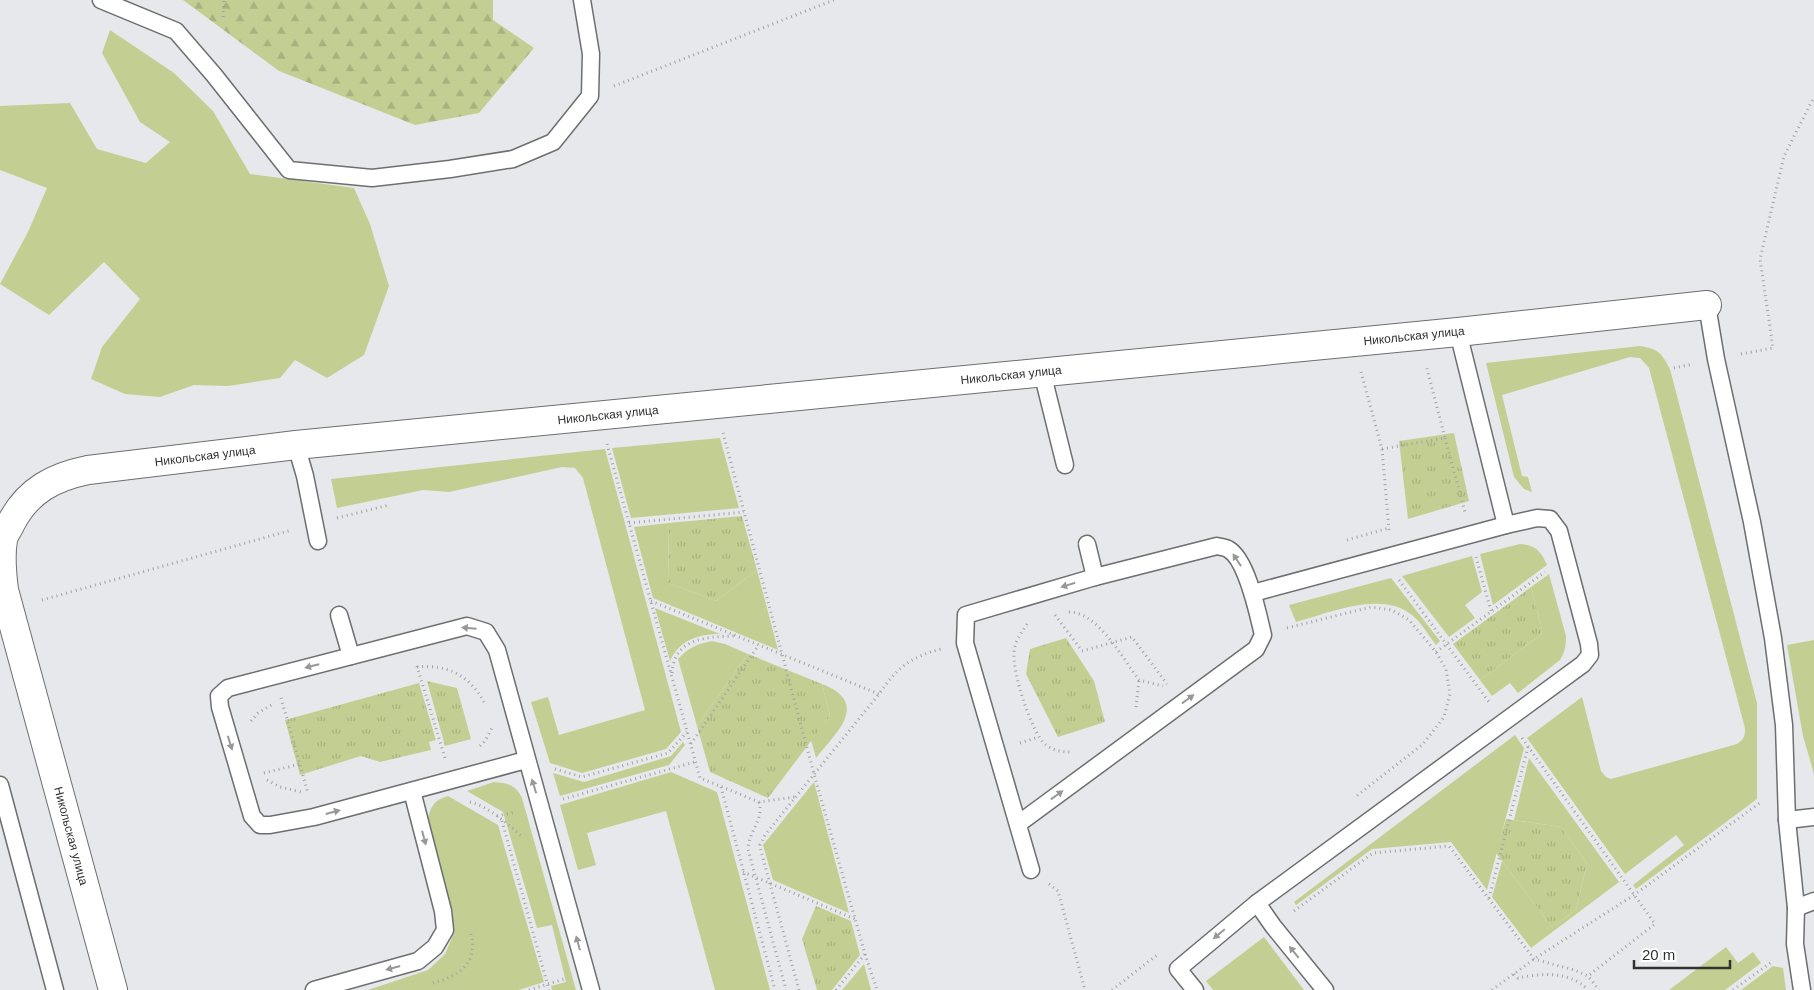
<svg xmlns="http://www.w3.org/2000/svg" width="1814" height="990" viewBox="0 0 1814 990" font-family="Arial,sans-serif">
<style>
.grass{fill:#c3cf92}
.forest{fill:url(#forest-firs)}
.park{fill:url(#park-tufts)}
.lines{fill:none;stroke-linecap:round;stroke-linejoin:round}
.lane-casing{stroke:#6d6e70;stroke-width:19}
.street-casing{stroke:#6d6e70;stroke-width:30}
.path{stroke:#a1a2a4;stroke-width:3;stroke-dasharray:1 4;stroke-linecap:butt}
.lane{stroke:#fff;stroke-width:16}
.street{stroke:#fff;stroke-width:28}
.oneway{fill:#989898}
.labels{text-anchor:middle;stroke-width:4.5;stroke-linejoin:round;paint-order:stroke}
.street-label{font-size:12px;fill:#313132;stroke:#fff}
</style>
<defs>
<pattern id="forest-firs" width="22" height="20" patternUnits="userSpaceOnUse" patternTransform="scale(1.25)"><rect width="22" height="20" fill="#c3cf92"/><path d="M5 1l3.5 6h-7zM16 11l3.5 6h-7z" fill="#a8b27e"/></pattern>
<pattern id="park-tufts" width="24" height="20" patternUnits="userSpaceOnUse" patternTransform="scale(1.25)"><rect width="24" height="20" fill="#c3cf92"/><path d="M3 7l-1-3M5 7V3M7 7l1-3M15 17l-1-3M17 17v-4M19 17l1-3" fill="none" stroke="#a8b27e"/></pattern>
</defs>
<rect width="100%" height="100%" fill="#e7e8eb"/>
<g class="grass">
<polygon points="110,30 174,73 213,111 250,174 354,188 370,224 389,286 364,355 327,378 295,360 280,378 228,386 194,385 160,397 125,394 91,379 102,347 140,299 104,262 49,315 0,284 28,232 47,188 0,170 0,106 70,103 97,149 146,163 170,142 140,122 102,53"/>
<path d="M1640,346c18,3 21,6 30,23l87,334v96l-121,90 -3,-4 51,-40 -8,-10 -51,39 -98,-136 55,-41 19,74 5,6 5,2 126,-35c7,-5 8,-7 8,-16l-96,-360 -9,-10 -10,-1 -128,38 20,81 6,1 4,15 -8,-3 -10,-12 -28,-114z"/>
<polygon points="720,438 739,508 631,518 612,448"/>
<polygon points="605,449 681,732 666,749 582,773 550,763 531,702 548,697 559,735 645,710 583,478 575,468 562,467 449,492 423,490 337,508 331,479"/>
<polygon points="669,523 668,583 716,601 757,570 778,650 653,598 634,527"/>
<path d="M1520,544c16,1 21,7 27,21l-54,40 -13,-51z"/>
<polygon points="1472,556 1482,592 1465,605 1475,618 1449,637 1402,576"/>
<path d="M1549,574l17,62c0,10 -1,16 -6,24l-42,33 -8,-10 -18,13 -12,-16 63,-47 -12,-46z"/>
<path d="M1391,578l49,63 -4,4c-7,-9 -15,-23 -24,-30 -31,-25 -83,-2 -116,7l-7,-17z"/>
<path d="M655,608l65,26c-21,0 -41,6 -50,27z"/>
<polygon points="1814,640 1814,774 1803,736 1787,645"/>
<path d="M712,641l13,3 23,10 -51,72 -19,-67c10,-11 19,-15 34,-18z"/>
<path d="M822,684c49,19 14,49 -6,74l-5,-18 19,-24z"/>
<polygon points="1515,735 1524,748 1487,890 1451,842 1372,849 1296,905 1294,902"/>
<polygon points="683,742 685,745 669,765 560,796 553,773 584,782 671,756"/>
<polygon points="1529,758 1619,882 1531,948 1492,897 1502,861 1552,927 1576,910 1587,863 1561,827 1514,820"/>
<polygon points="671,772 717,792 770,990 715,990 666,811 587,833 596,865 578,870 560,805"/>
<path d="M494,782c14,1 22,3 28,16l54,192h-24l-1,-4 15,-4 -14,-57 -15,3 -34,-116 -36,-21z"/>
<polygon points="814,782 849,913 773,880 763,845"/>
<path d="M448,796l50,29 46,157 -25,8h-151l60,-20 17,-16 9,-21 -2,-21 -24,-94c3,-13 7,-18 20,-22z"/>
<polygon points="1264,937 1304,990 1213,990 1206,981"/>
<polygon points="1726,947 1738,963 1753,952 1761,963 1725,990 1669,990"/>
<polygon points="864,964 871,990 842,990"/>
<polygon points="1773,966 1783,968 1786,990 1741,990"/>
</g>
<polygon class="forest" points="183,0 493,0 493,20 534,48 479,113 415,125 279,71"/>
<g class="park">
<polygon points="1454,433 1469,501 1408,519 1399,441"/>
<polygon points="742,516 757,570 716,601 668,583 669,523"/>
<polygon points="1531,587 1543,633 1480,680 1453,644"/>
<polygon points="1066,638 1094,681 1105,722 1058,737 1026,674 1030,649"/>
<polygon points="748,654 822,684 830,716 768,798 710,772 697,726"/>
<polygon points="427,681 457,688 471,739 445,746"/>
<polygon points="419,683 436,740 429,742 431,750 380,762 361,756 300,775 285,720"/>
<polygon points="1506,819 1561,827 1587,863 1576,910 1552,927 1496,853"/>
<polygon points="816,906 851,921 860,955 832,990 817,990 802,939"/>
</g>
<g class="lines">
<g class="lane-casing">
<g id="lane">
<polyline points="101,0 176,31 214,75 289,170 372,178 450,169 513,159 553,142 590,96 591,54 582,0"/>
<polyline points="1707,305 1716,359 1752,522 1773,638 1784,725 1787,820 1796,908 1795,944 1802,990"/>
<polyline points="1042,372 1065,465"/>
<polyline points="296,445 305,476 318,541"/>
<polyline points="1087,544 1095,577"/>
<polyline points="1253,593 1506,525"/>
<polyline points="339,615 351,656"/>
<polyline points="526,760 314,817 270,825 260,825 252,816 220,707 219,696 228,688 467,626 486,632 497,650 591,990"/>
<polyline points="0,785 55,990"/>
<polyline points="1787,820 1814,817"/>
<path d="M1018,824l238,-175 7,-14c-5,-21 -16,-76 -35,-86 -3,-2 -8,-2 -11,-3l-122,31 -129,38 -1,28 66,227"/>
<polyline points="1257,903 1273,926 1325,990"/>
<polyline points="1796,908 1814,901"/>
<polyline points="314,990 418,961 435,947 445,930 443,911 412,791"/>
<polyline points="1195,990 1178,969 1257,903 1583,664 1590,655 1589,644 1559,531 1550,519 1537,518 1506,525 1458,332"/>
</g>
</g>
<g class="street-casing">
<path id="street" d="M113,990l-109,-400c-2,-16 -4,-33 -1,-50 1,-6 6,-12 8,-17 17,-33 43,-46 77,-53l208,-25 1162,-113 249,-27"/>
</g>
<g class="path">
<polyline points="223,17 224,0"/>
<polyline points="614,86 834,0"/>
<polyline points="1741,354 1773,348 1760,259 1784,156 1814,97"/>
<polyline points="1674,368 1693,364"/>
<polyline points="1361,372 1382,449 1389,530"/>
<polyline points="723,433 814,774 865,954 877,990"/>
<polyline points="1445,438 1465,512"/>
<polyline points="607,444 700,778 759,802 795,797"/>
<polyline points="1382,449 1445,438 1426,365"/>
<polyline points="337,518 389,505"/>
<polyline points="629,523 744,512"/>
<polyline points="1347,540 1389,528"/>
<polyline points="1476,557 1491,611"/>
<polyline points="1399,580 1489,702"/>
<polyline points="42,600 292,530"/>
<polyline points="651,601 879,694"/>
<path d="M1069,612c29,0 54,47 70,68l24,6"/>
<polyline points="1055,615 1082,651 1132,637 1167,684"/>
<path d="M1027,624c-6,9 -12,17 -13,28 -2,19 17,81 32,93 8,6 17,7 26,7"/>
<polyline points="1287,628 1371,607 1392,610 1409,620 1436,652 1446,669 1450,694 1444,717 1423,744 1354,798"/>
<polyline points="1436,652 1545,572"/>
<polyline points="417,666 445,758"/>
<path d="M417,667c30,-3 52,8 67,35"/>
<path d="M672,673c2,-35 34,-36 62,-37"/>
<polyline points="281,698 308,793"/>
<polyline points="1136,707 1139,680"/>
<polyline points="251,721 258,713 273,704"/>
<polyline points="1522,738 1655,924 1588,976"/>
<polyline points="1020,743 1039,737"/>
<polyline points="691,744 758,646"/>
<polyline points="480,746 485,741 492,728"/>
<polyline points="555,769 582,777 668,753 687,732"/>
<polyline points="264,773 300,764"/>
<polyline points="267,780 280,787 301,792"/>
<polyline points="721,787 775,990"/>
<polyline points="563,799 695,762"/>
<path d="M470,802c16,3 41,24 52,35"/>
<path d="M759,802c5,19 -10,28 -11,47l38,141"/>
<polyline points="497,816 516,812"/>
<polyline points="502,821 549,990"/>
<polyline points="743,872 855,919"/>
<polyline points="1049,884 1058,891 1085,990"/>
<polyline points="1489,898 1528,747"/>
<polyline points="1294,911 1373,853 1449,846 1534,959 1574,970 1588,976 1599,990"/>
<path d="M1514,974l4,4c23,-5 53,-7 70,12"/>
<path d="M433,983c26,-7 45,-19 38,-49"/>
<polyline points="529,990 564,979"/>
<path d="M799,990l-38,-139 -1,-6 5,-10 114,-141c18,-26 31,-37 62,-45"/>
<polyline points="836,990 865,954"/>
<polyline points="1112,990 1157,955"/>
<polyline points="1492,990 1534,959 1634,895 1761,802"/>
<polyline points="1733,990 1773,961"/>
</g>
<use href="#lane" class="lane"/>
<use href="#street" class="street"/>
</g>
<defs><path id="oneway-solid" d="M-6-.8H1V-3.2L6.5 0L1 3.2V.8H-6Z" transform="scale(1.25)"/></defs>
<g class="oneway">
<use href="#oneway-solid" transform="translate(1237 560) rotate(-123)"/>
<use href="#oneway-solid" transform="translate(1068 585) rotate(163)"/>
<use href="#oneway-solid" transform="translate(469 628) rotate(-175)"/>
<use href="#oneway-solid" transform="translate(312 666) rotate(166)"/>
<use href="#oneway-solid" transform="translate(1188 699) rotate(-36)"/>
<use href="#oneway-solid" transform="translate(230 743) rotate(73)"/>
<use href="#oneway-solid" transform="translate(534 786) rotate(-107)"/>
<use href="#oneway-solid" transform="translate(1057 795) rotate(-36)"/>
<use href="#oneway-solid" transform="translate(333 812) rotate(-15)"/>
<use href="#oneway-solid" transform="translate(424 838) rotate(75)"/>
<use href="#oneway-solid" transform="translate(1219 934) rotate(140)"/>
<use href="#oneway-solid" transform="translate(578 943) rotate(-105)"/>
<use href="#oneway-solid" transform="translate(1294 952) rotate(-129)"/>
<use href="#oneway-solid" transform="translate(393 968) rotate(165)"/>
</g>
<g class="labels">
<g class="street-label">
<text transform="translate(1414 336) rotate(-6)" y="4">Никольская улица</text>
<text transform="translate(1011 375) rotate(-6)" y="4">Никольская улица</text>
<text transform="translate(608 415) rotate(-6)" y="4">Никольская улица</text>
<text transform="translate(205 456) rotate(-7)" y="4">Никольская улица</text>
<text transform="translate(71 836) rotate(75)" y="4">Никольская улица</text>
</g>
</g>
<path d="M1634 960v8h96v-8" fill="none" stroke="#313132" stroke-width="2.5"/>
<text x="1642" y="960" font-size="15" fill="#313132" stroke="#ffffff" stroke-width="4" paint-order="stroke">20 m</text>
</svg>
